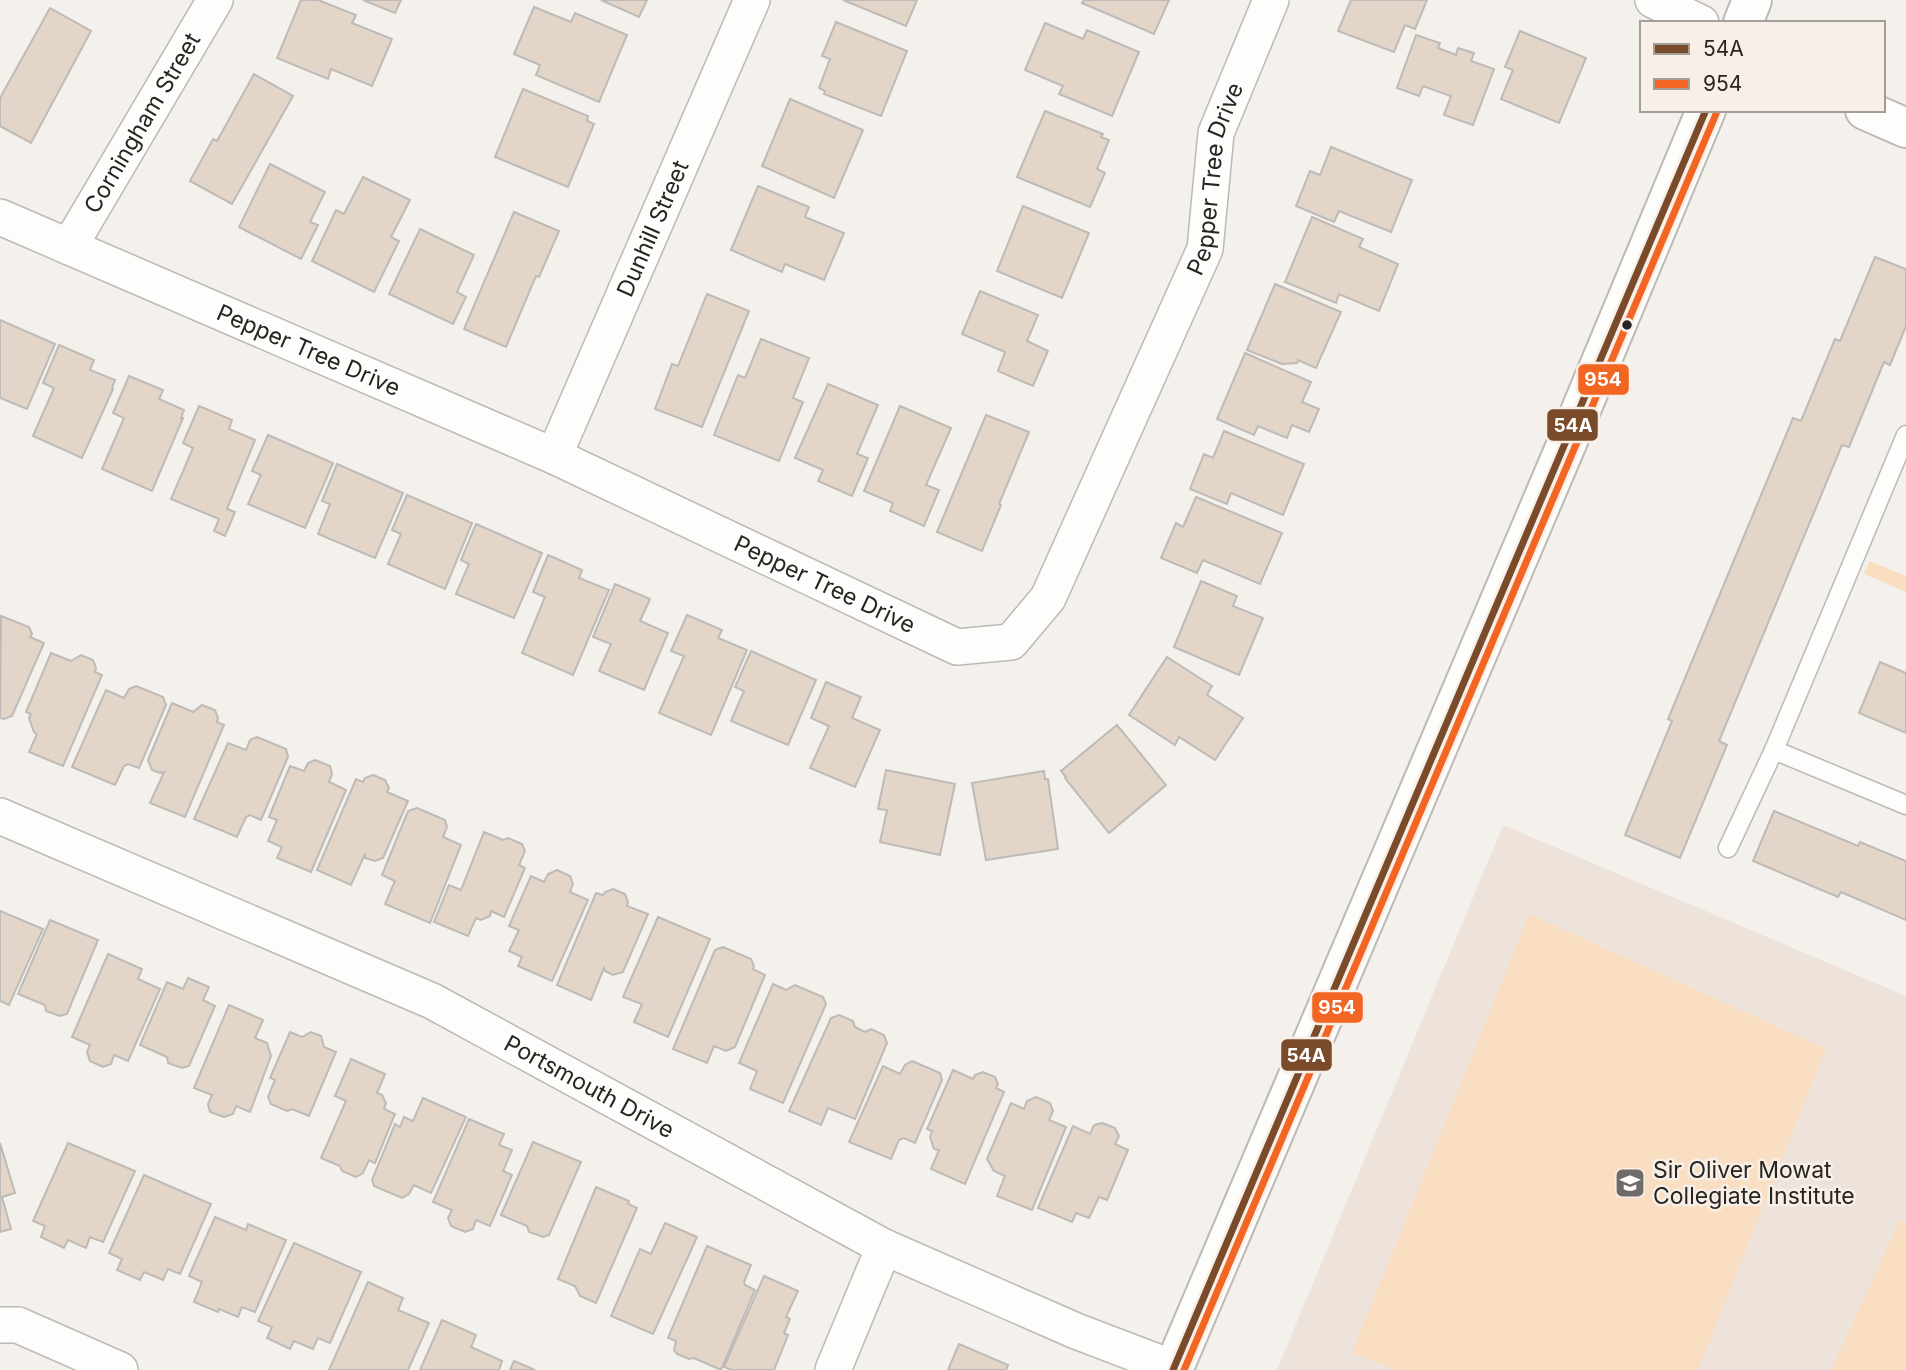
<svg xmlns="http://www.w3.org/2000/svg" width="1906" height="1370" viewBox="0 0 1906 1370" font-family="Inter,sans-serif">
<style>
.built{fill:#ede3da}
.green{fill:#fadec1}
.building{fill:#e3d6c9;stroke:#bebab7;stroke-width:2}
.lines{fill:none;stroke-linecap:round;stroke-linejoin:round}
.service-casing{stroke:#bcb9b6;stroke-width:21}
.minor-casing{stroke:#bcb9b6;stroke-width:38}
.tertiary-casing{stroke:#bcb9b6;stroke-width:42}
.secondary-casing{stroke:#bcb9b6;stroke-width:42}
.service{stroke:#fdfdfc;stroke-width:18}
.minor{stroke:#fdfdfc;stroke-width:35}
.tertiary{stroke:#fdfdfc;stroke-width:38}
.secondary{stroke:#fdfdfc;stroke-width:38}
.bus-1-casing{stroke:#f8f0e8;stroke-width:12}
.bus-2-casing{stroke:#f8f0e8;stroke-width:12}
.bus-1{stroke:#7a4b2a;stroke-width:7}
.bus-2{stroke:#f26522;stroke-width:7}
.bus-dot{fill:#272421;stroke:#f8f0e8;stroke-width:2.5}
.labels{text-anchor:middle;stroke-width:5;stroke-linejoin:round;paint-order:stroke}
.street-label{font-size:23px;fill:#272421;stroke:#f8f0e8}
.poi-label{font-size:23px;fill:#272421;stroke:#f8f0e8;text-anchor:start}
.line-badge{stroke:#f8f0e8;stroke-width:2.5}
.badge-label{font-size:19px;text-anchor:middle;font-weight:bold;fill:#fff}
</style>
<rect width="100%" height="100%" fill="#f4f0ec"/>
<polygon class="built" points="1503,825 1906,996 1906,1370 1277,1370"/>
<g class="green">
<polygon points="1870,561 1906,576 1906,592 1864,574"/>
<polygon points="1529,914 1826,1049 1698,1370 1395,1370 1352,1353"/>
<polygon points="1900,1220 1906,1223 1906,1370 1831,1370"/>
</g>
<g class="building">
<polygon points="301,0 318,0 356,15 352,23 392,39 372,86 331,69 328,79 277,58"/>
<polygon points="363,0 401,0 395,13"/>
<polygon points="601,0 647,0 639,17"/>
<polygon points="843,0 917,0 906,26"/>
<polygon points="1084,0 1169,0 1154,34 1082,3"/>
<polygon points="1351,0 1427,0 1415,29 1405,25 1394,52 1338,31"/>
<polygon points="534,7 571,22 575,13 627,35 599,102 536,75 540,65 514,54"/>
<polygon points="50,8 91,31 31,143 0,126 0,98"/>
<polygon points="836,22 907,51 881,116 824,94 825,91 819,88 830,59 822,56"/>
<polygon points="1045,23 1083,39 1087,30 1139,52 1112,116 1059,94 1063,86 1025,70"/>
<polygon points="1520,31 1586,58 1559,123 1501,99 1513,70 1505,67"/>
<polygon points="1416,35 1440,43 1438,48 1456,55 1458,48 1474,53 1471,61 1494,69 1473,125 1444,115 1451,96 1423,86 1419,96 1397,88"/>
<polygon points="254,74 293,96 232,204 190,181 213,139 217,141"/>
<polygon points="523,89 588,116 587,121 594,124 568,187 495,157"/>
<polygon points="790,99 863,130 834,198 762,166"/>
<polygon points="1045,111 1103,134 1101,137 1109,140 1097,169 1105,173 1090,207 1017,177"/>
<polygon points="1331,147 1412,180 1391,232 1339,211 1334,222 1296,206 1310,171 1320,175"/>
<polygon points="270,164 325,192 310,222 318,225 301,259 239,227"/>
<polygon points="363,177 410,200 391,237 399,241 374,292 312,261 336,210 344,214"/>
<polygon points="758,186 809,207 805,217 844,233 824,280 785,264 782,272 731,250"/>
<polygon points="1023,206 1089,233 1062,298 997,271"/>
<polygon points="514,212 559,231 539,277 536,276 506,347 464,329"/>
<polygon points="1312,217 1363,239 1359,247 1398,264 1379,311 1339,294 1336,303 1285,282"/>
<polygon points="420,229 474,255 457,292 466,297 453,324 389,294"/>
<polygon points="1875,257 1906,269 1906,326 1890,365 1884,362 1849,447 1842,445 1719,741 1727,745 1680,858 1625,835 1672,721 1668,719 1793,418 1801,421 1835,339 1840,341"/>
<polygon points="1275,284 1341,312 1316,368 1298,360 1297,363 1282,364 1247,350"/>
<polygon points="980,291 1038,315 1027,341 1048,351 1033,386 998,371 1005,352 962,334"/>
<polygon points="707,294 749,311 702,427 655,409 672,364 678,366"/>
<polygon points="0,320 55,344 27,409 0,398"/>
<polygon points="761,339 809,358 793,398 803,402 779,461 714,435 738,375 745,378"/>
<polygon points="59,345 94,360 90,370 115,380 112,388 113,389 82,458 33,436 54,388 43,383"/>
<polygon points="1245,353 1311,382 1302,402 1319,409 1309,432 1292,425 1287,438 1258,426 1254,435 1217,419"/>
<polygon points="129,376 163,390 159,399 184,410 181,418 183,418 152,491 102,469 124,418 113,413"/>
<polygon points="828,384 878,405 857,454 868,458 852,496 818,481 823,470 795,458"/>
<polygon points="199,406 232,420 229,429 255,440 227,509 235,512 225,536 214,531 219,519 171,499 193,448 183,443"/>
<polygon points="900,406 951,428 926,485 939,490 924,526 890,511 893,503 864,491"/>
<polygon points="986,415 1029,432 999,504 1001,505 982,551 937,532"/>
<polygon points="1224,431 1304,464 1283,515 1231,493 1227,504 1190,489 1204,454 1213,458"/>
<polygon points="268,435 333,463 305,528 248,504 261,475 252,471"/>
<polygon points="337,464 403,493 375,558 318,534 330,504 322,501"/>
<polygon points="407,495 472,523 445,589 388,564 401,534 392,530"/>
<polygon points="1196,497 1282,533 1260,584 1203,560 1197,573 1161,558 1176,523 1183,527"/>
<polygon points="476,524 542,553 514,618 456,594 469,564 461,560"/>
<polygon points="548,555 582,570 579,578 609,590 573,675 522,653 545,597 533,592"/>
<polygon points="1201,581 1237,596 1233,606 1263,618 1239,675 1174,647"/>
<polygon points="615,584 650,599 640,621 668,633 644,690 599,671 611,644 593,637"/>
<polygon points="687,615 722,630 718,638 747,650 711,735 659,713 684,656 671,651"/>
<polygon points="1,616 29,627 32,634 30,637 44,643 12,716 4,719 0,718"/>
<polygon points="751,651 816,680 788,745 731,721 744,691 735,687"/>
<polygon points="51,653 71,661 81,655 93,660 96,668 95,672 102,675 63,766 29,752 37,734 34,732 29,718 31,714 26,712"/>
<polygon points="1167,657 1212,686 1207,695 1243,718 1215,760 1179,737 1175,745 1129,715"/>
<polygon points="1880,662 1906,673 1906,733 1859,713"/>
<polygon points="826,682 861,697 852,718 880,730 855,787 810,768 829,726 811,718"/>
<polygon points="136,686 163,697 166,705 139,768 128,764 124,766 115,785 72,767 106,690 124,698 129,689"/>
<polygon points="172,703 193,712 202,705 215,710 218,718 217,722 224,725 185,817 150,803 164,772 160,773 152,770 148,760"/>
<polygon points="1117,725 1166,785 1109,833 1065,778 1066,777 1061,771"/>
<polygon points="257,737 286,749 288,757 261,820 250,815 246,817 237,837 194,819 228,743 246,750 250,740"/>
<polygon points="315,760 330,766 332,774 329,782 346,790 311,872 277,858 282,847 268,841 277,820 269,817 290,766 304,771 308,763"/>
<polygon points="886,770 955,784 940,855 880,842 887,810 878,809"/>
<polygon points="1044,771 1045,779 1048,779 1058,849 986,860 972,783"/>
<polygon points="373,775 385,780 389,788 387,792 408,801 383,858 375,861 365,858 365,854 351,885 317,870 356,779 363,782 365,778"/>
<polygon points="417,808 445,820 447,827 443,837 461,845 430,923 385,904 395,881 382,875 408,811"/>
<polygon points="1774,811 1858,846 1860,842 1906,861 1906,920 1841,892 1838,897 1753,861"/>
<polygon points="484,832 503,840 508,838 522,844 525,851 519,865 525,868 504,917 491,911 490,916 481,920 476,918 468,936 434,922 449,885 461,890"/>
<polygon points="557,870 570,876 573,884 570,892 588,900 552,981 518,966 522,957 509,951 519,930 509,926 531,876 544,882 548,874"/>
<polygon points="613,889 625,894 628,902 627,906 648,914 623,972 613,975 605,971 604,968 591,1000 557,985 596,893 603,895 605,892"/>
<polygon points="0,911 43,929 9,1005 0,1001"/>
<polygon points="658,917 710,939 668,1037 634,1022 642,1004 623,997"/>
<polygon points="50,920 98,940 67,1014 60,1016 46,1011 45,1005 18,994"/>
<polygon points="723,947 751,959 754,966 753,969 765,975 735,1047 726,1051 714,1046 707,1063 673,1049 715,950"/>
<polygon points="108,954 142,969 138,979 160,989 128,1061 114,1055 111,1064 103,1067 90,1061 87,1052 90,1045 72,1037"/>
<polygon points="188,978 209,987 203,1000 215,1006 189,1066 182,1068 168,1063 167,1057 140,1045 167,982 183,989"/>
<polygon points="773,984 786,990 795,985 823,997 826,1004 783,1103 750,1089 757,1071 739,1063"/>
<polygon points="229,1005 263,1020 255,1038 267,1043 271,1056 250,1112 236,1106 233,1114 224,1117 210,1112 208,1104 212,1095 194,1088"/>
<polygon points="839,1015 853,1021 855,1027 865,1032 871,1029 884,1035 887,1043 855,1119 828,1108 821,1125 789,1111 831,1018"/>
<polygon points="290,1032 302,1037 311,1032 321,1036 324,1047 336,1052 309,1116 292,1109 287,1111 271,1104 268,1097 275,1080 270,1078"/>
<polygon points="351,1059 385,1074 377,1093 382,1095 386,1103 384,1109 395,1114 375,1163 369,1160 363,1173 356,1177 342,1171 340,1166 321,1158 346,1101 335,1096"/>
<polygon points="912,1061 940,1073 942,1080 915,1143 904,1138 899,1140 891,1159 849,1142 883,1066 900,1074 905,1065"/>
<polygon points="953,1070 973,1079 975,1075 983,1072 995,1077 998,1084 996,1088 1004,1092 965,1184 931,1169 939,1150 934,1149 930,1137 932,1131 927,1129"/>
<polygon points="1036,1097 1050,1103 1053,1111 1049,1120 1066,1127 1032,1210 997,1196 1005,1176 994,1171 987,1159 1011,1103 1024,1109 1027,1101"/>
<polygon points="423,1098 466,1117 431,1193 414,1185 409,1194 402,1198 374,1186 372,1180 395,1124 400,1127 404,1117 413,1121"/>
<polygon points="469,1119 504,1134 499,1145 512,1150 503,1171 512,1175 490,1226 476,1220 473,1229 465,1232 451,1226 448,1218 452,1210 433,1202"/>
<polygon points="1102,1123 1115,1128 1119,1136 1115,1144 1128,1150 1107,1200 1099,1197 1089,1218 1076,1213 1072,1222 1038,1208 1073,1126 1090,1134 1094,1125"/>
<polygon points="533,1142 581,1162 549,1235 543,1237 529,1232 527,1226 501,1215"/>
<polygon points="0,1143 15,1193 2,1197 11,1229 0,1232"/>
<polygon points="68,1143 135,1171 103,1242 90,1237 86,1248 68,1240 64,1248 41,1237 45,1226 33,1221"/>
<polygon points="144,1175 211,1204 180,1274 168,1269 163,1280 144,1272 140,1280 117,1270 122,1259 109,1253"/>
<polygon points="596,1187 629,1201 628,1204 637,1208 596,1303 580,1296 575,1286 558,1279"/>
<polygon points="215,1217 246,1230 248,1224 286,1240 255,1312 242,1307 238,1317 219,1309 218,1312 194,1302 202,1282 189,1276"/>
<polygon points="665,1223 697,1237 653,1334 611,1316 640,1249 651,1254"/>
<polygon points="294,1243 361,1272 330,1343 318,1338 313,1349 294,1341 290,1349 267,1338 272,1327 258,1321"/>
<polygon points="707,1246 751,1265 744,1282 745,1285 755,1290 721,1370 694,1358 689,1359 677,1354 674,1350 676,1341 668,1338"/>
<polygon points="764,1276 798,1291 786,1317 790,1319 784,1333 788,1335 774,1370 732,1370 724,1367"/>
<polygon points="368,1282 403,1298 398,1310 429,1323 408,1370 329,1370"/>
<polygon points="442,1320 476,1335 471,1347 502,1361 499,1370 420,1370"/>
<polygon points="959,1344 1008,1365 1006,1370 948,1370"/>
<polygon points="514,1361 535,1370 510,1370"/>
</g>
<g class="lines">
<g class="service-casing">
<g id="service">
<polyline points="1906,435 1774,750 1906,805"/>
<polyline points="1728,848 1774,750"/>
</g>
</g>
<g class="minor-casing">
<g id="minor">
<polyline points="1653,0 1701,23"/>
<path id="s1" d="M0,217l554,239 403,191 54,-5 37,-44 157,-349 11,-116 55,-133"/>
<path id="s2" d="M69,247l146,-247"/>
<path id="s3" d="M554,456l198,-456"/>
<path id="s4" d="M0,816l432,185 452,246 192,84 97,37"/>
<polyline points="0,1325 18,1325 120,1370"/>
<polyline points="833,1370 884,1247"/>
</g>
</g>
<g class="tertiary-casing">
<polyline id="tertiary" points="1865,110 1906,128"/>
</g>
<g class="secondary-casing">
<g id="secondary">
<polyline points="1743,23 1752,0"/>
<polyline points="1173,1370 1578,417 1706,110"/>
</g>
</g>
<use href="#service" class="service"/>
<use href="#minor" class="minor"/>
<use href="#tertiary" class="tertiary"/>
<use href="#secondary" class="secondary"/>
<g class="bus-1-casing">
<polyline id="bus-1" points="1173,1370 1706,110"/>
</g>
<g class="bus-2-casing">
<polyline id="bus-2" points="1184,1370 1716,114"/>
</g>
<use href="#bus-1" class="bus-1"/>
<use href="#bus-2" class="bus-2"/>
</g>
<defs>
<g id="school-square" transform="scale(1.575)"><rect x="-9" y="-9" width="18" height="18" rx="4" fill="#6f6b68" stroke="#f8f0e8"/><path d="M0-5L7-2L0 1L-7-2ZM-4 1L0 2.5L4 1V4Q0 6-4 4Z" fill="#fff"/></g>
</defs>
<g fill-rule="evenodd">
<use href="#school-square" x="1630" y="1183"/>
</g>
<circle class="bus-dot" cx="1627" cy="325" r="6"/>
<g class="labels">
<g class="street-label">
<text dy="8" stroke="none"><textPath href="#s2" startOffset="144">Corningham Street</textPath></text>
<text dy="8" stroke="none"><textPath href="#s1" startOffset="1615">Pepper Tree Drive</textPath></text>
<text dy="8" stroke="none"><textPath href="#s3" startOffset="248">Dunhill Street</textPath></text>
<text dy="8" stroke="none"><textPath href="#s1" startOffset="336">Pepper Tree Drive</textPath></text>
<text dy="8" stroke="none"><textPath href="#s1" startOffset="903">Pepper Tree Drive</textPath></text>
<text dy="8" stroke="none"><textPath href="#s4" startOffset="649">Portsmouth Drive</textPath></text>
</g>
<g class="poi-label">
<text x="1653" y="1178">Sir Oliver Mowat<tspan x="1653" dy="26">Collegiate Institute</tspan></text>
</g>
</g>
<g class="line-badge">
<rect x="1577" y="363" width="53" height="33" rx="7" fill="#f26522"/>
<rect x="1546" y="408" width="53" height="34" rx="7" fill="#7a4b2a"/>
<rect x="1311" y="991" width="53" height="33" rx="7" fill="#f26522"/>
<rect x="1280" y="1038" width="53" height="34" rx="7" fill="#7a4b2a"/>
</g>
<g class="badge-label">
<text x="1603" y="386">954</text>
<text x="1573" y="432">54A</text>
<text x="1337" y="1014">954</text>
<text x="1306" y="1062">54A</text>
</g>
<rect x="1640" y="21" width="245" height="91" fill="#f8f0e8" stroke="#a49e98" stroke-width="2"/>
<rect x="1654" y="44" width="35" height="10" fill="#7a4b2a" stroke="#a49e98" stroke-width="2"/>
<text x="1703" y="56" font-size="21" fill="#272421">54A</text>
<rect x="1654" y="79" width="35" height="10" fill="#f26522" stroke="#a49e98" stroke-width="2"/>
<text x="1703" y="91" font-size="21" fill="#272421">954</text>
</svg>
